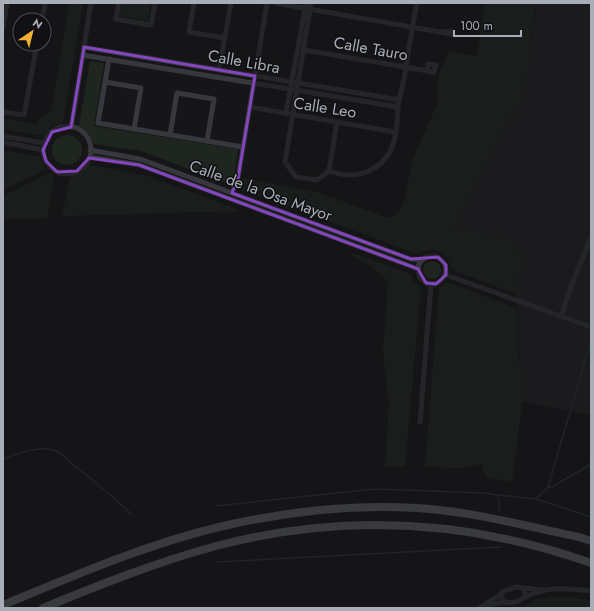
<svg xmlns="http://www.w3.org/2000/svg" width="594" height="611" viewBox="0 0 594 611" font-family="Jost,sans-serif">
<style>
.built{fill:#222225}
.green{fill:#1e261f}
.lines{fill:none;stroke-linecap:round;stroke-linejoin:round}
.stream{stroke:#2c353c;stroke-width:1.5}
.minor{stroke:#37383d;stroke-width:5}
.highway{stroke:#63666e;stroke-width:8}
.marked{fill:none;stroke:#8446be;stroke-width:3;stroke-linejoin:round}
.labels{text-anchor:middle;stroke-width:3;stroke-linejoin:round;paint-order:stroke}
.street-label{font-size:16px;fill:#a8adb8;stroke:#111113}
</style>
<rect width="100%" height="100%" fill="#161618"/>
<polygon class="built" points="537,3 591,3 591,415 522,402 516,294 522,258 513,241 498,239 476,232 451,229 523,93"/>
<g class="green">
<polygon points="69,3 83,3 63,123 52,126 44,136 3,129 3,118 36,124 42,116 51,112 64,36"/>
<polygon points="122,3 151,3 148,21 120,16"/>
<path d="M485,3h51l-10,73 -3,17 -72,136 25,3 22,7 15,2 9,17 -6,36 -64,-24c-5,-19 -16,-26 -34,-16l-181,-66 5,-10 75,14 71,26 7,-2 8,-11 10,-46 25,-57v-24l10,-26 29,4z"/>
<polygon points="90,61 104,63 94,126 238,149 234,178 231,185 141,151 94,144 88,133 79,126"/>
<circle cx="67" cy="150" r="15"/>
<polygon points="3,150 40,157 46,169 3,190"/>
<polygon points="89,165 145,175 242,211 62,216 70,177 81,173"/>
<polygon points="52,172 54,177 47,218 3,219 3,196"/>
<polygon points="343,250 411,274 414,282 421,287 405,466 385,467 389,402 383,353 388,281 371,266"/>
<circle cx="432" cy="270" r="9"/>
<polygon points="447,282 516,308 522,402 512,482 486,477 482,464 463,468 425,467 439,288 443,286"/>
<polygon points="552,597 568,597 591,600 591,608 522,608 537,599"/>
</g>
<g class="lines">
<g class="stream">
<path d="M3,460c12,-7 40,-15 53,-9 9,4 16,14 24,19 18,14 35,28 51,44"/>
<polyline points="548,487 553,487 560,482 588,466 591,461"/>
<polyline points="536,499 591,517"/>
<polyline points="215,506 375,489 484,493 497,495"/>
<polyline points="499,511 499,500 497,495 535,499 548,487 591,340"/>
<polyline points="218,562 501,547"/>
</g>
<g class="minor">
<polyline points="119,3 116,19 151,25 155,3"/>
<polyline points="194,3 189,32 225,38"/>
<polyline points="275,3 451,34 452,32 451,31 439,32"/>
<polyline points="311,3 285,162 296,177 317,180 329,171"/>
<polyline points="42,20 45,3"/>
<polyline points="3,28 7,3"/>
<polyline points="84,47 400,100"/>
<polyline points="304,50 434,72 436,65 428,64 427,71"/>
<polyline points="82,55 398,107"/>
<polyline points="109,59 98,123 243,147"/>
<polyline points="219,70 231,3"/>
<polyline points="105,82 141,88 134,129"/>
<polyline points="250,107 395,132"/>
<polyline points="3,112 24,115 37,44"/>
<polyline points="286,113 306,3"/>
<circle cx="67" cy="150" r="24"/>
<polyline points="71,127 91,3"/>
<polyline points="170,135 177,93 214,99 207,141"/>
<polyline points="3,136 44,143"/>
<polyline points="3,142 43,150"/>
<polyline points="90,150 140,159 411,259 421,260"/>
<polyline points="89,158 96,158 139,165 418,269"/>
<path d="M329,171c21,8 45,4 58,-15 10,-13 10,-34 11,-50 1,-9 4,-18 6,-27 4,-25 8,-51 13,-76"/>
<polyline points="329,171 337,122"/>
<polyline points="232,193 238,179 267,3"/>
<circle cx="432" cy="270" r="14"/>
<polyline points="446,275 591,327"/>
<polyline points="561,317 570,289 591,237"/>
<polyline points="420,422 431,284"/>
<polyline points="523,588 525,592 525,597 516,602 506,603 501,598 502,592 516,587 543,590"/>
<path d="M525,597c23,-11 41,-9 66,-6"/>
<polyline points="487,605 504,602"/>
<polyline points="479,608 501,594"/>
</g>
<g class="highway">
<path d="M3,605c70,-29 141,-60 216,-78 64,-15 131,-23 197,-19 55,3 109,18 163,29l12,4"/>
<path d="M43,608c56,-23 114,-46 173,-62 126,-33 253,-26 375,17"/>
</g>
</g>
<path d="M0 0H594V611H0ZM84,47l171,29 -17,103 -6,14 179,66 27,-2 8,8v10l-10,9 -10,-1 -8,-14 -279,-104 -50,-7 -12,13 -20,1 -11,-11 -3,-11 9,-18 19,-5z" fill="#161618" fill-opacity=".55" fill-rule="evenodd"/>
<path class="marked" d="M84,47l171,29 -17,103 -6,14 179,66 27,-2 8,8v10l-10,9 -10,-1 -8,-14 -279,-104 -50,-7 -12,13 -20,1 -11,-11 -3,-11 9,-18 19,-5z"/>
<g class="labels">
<g class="street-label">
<text transform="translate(371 48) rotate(10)" y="6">Calle Tauro</text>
<text transform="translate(244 61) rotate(10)" y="6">Calle Libra</text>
<text transform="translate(325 107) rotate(9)" y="6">Calle Leo</text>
<text transform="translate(261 190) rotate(20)" y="6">Calle de la Osa Mayor</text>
</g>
</g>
<rect width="594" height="611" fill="none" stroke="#a8adb8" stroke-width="8"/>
<g transform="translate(32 32) rotate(35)"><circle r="19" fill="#111113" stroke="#4d4f55"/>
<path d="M0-3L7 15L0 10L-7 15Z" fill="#f2b134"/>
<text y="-6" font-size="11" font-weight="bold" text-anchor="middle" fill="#a8adb8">N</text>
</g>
<path d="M454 30v6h67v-6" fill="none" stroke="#a8adb8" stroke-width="2"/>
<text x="460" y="30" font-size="12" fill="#a8adb8" stroke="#111113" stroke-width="3" paint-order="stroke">100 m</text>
</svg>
